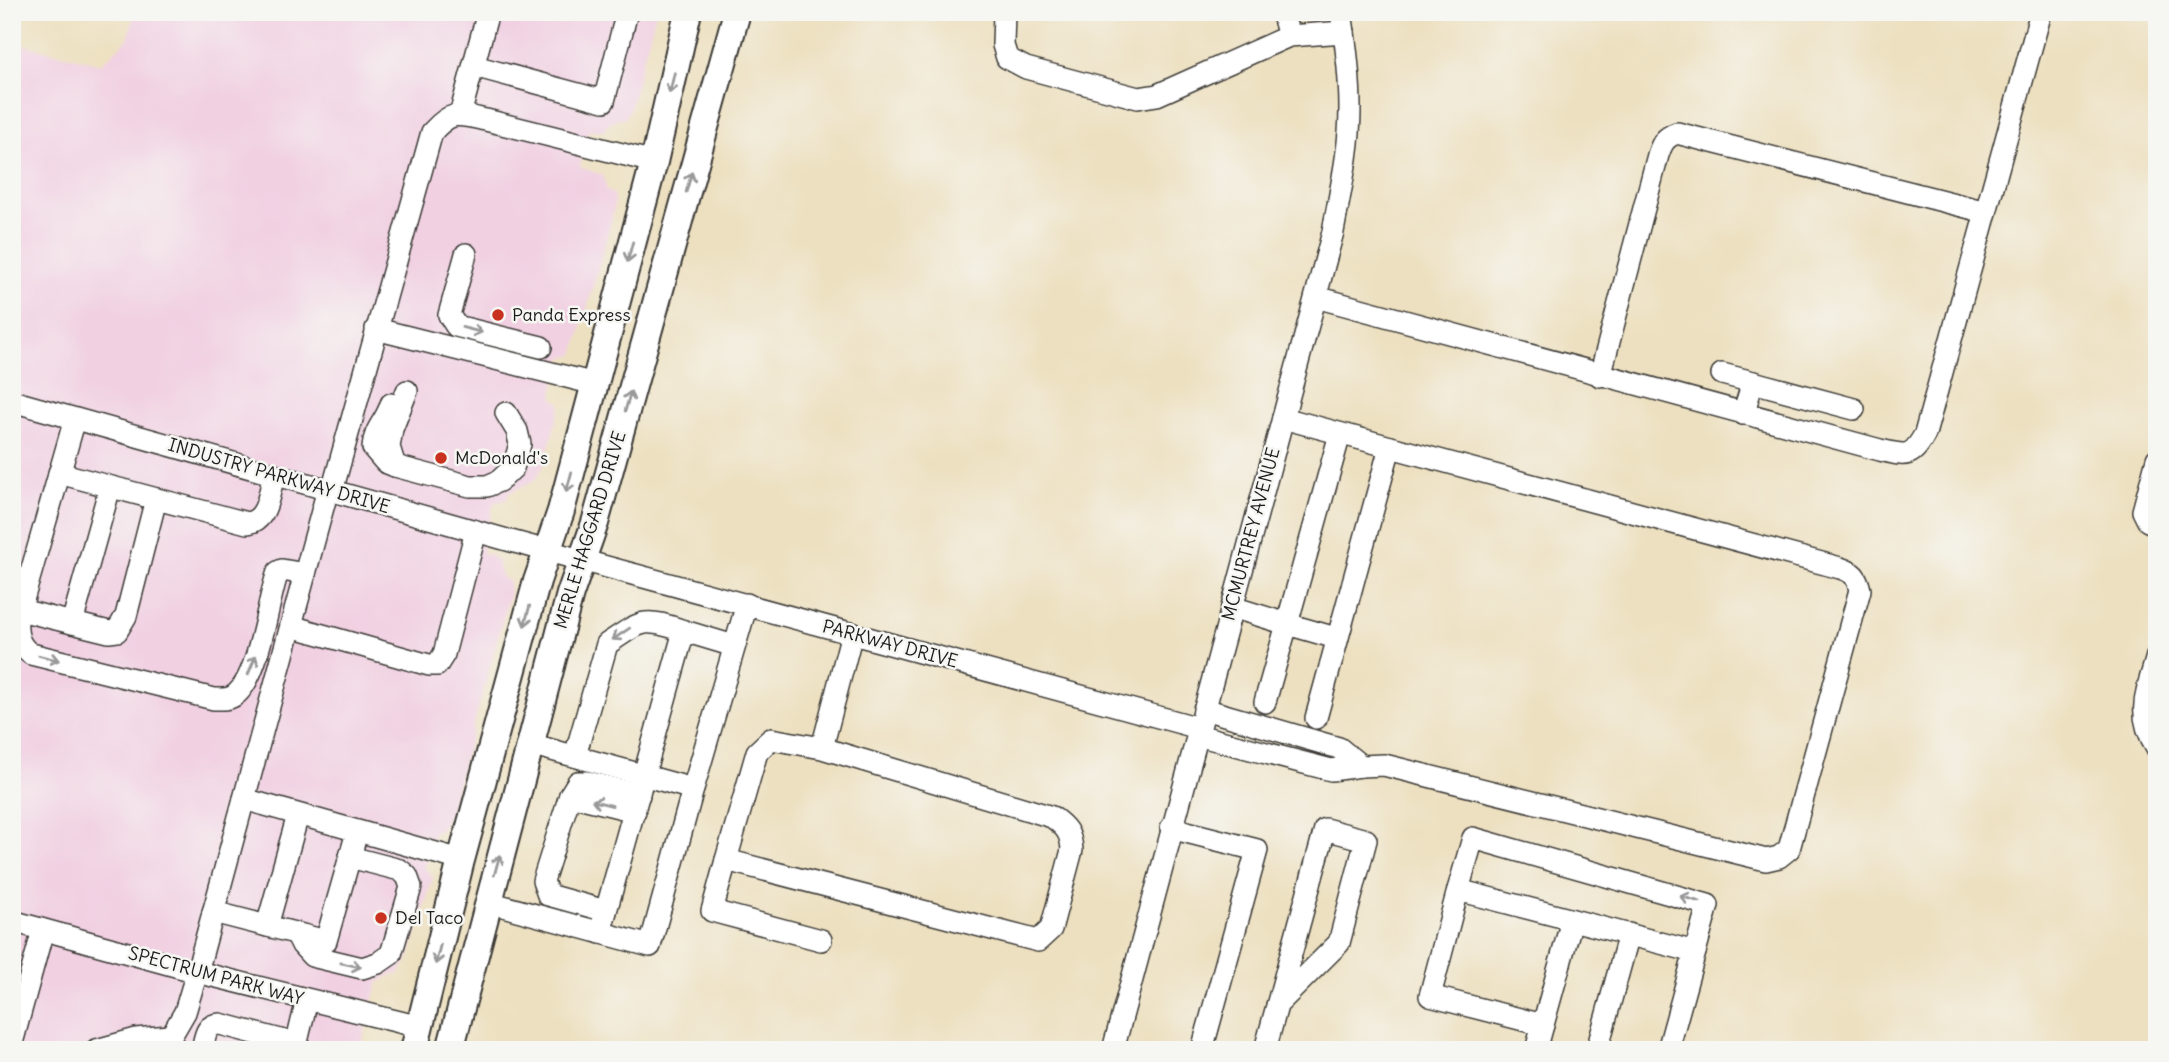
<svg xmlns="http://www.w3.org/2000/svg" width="2169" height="1062" viewBox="0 0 2169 1062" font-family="Delius,sans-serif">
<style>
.built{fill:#f1d0e2}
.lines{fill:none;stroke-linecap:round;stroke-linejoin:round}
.minor-casing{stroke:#3b3935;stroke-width:24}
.major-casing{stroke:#3b3935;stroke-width:30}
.minor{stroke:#fff;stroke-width:21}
.major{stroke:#fff;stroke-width:26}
.oneway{stroke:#999}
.poi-dot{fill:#c8321e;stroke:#f6f6f2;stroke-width:2.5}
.labels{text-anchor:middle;stroke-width:5;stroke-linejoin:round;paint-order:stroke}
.poi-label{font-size:18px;fill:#1c1c1c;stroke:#f6f6f2;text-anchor:start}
.street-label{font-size:18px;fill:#1c1c1c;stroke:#f6f6f2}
</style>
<rect width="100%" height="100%" fill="#f6f6f2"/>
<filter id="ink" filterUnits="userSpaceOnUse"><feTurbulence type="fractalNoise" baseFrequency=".0143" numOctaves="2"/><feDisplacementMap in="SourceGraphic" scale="14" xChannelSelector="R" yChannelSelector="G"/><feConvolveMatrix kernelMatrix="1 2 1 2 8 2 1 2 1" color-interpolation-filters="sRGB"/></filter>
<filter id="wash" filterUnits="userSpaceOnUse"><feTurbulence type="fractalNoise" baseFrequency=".00686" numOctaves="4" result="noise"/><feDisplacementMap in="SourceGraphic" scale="28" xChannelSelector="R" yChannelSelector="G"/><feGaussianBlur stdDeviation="1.57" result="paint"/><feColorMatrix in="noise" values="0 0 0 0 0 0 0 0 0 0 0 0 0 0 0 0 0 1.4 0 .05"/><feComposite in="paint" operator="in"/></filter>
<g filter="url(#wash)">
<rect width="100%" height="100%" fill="#ede0c0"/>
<polygon class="built" points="135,12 656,12 629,111 625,118 619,118 606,126 604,131 589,130 580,167 603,175 607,191 614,194 615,203 611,222 574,355 562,358 554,390 553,397 561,404 544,465 535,480 507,494 508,499 494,503 482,553 491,555 498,562 498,568 503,579 509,581 510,593 450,811 441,829 434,832 424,867 433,877 409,959 398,975 393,974 378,983 363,1039 366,1050 12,1050 12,42 101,64 128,39"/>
</g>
<g filter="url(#ink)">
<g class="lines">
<g class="minor-casing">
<g id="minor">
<polyline points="1004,12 1003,45 1007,58 1026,68 1138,98 1157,95 1289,36 1344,32"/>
<polyline points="1282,12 1289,36"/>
<polyline points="474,66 604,101 627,12"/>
<polyline points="460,115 488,12"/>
<polyline points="466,254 449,315 456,326 541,347"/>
<path d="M1316,297l564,153c26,6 31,9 45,-16l116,-422"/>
<polyline points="376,329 595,384"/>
<polyline points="1722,374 1753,382"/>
<path d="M1600,376l58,-221c4,-12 7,-18 19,-22l309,79"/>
<polyline points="407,391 392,429 389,447 395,466 470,486 487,486 499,481 513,468 520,444 517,431 506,413"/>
<polyline points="12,401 511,541 1199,728"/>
<path d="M391,404c-5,18 -17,24 -18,44l12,14 10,4"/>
<polyline points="1743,414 1753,382 1854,409"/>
<path d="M1283,418l557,150c13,4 17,8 20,22l-71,259 -10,8 -13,3 -382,-95 -23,1"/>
<path d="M75,419l-58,202c-1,14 2,25 14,33l183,45c7,0 15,1 21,-4 25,-19 32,-94 43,-123l4,-2 23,4"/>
<polyline points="2157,459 2143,511 2148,521 2157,525"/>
<path d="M59,473l188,50c21,-2 22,-31 27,-49"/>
<path d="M332,491l100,-359c20,-22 26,-18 54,-12l168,42"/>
<polyline points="1232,607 1287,624 1340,434"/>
<polyline points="20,610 109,632 117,631 126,616 156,499"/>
<polyline points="72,623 110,487"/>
<polyline points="291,626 429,665 437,665 444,654 476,531"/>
<path d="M2157,656c-10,36 -22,58 0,92"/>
<polyline points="1265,702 1287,624 1336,638"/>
<polyline points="1316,718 1390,447"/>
<polyline points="1197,735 1331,770 1361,766 1339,748 1204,709"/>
<path d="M822,748l230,69c14,10 19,16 20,33l-21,79 -13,12 -312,-81 31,-108 14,-13 51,9 30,-115"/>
<path d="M575,756l32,-112c36,-24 36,-27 77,-13"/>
<polyline points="693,789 747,604"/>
<polyline points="570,795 635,811"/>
<polyline points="244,799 461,860"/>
<polyline points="1171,828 1257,850 1202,1050"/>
<polyline points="726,860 712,911 821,940"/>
<polyline points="1458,890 1473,838 1708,905 1695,952"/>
<polyline points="488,902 650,946 693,789 530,744"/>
<polyline points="606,911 548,895 543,881 570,795 578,782 587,782 639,795"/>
<polyline points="213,912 326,941 357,832"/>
<polyline points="12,921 197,972 420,1027"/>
<polyline points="267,926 298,815"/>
<polyline points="296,933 302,945 312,956 362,968 378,963 391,954 411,887 407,876 400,870 350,857"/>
<polyline points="600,933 684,631 734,646"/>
<polyline points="1543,1025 1572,920"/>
<polyline points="12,1043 43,930"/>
<polyline points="96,1050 136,1039 169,1036"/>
<polyline points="163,1050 185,1012 197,972 328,489"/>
<path d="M202,1050c3,-12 3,-26 18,-26l76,20"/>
<polyline points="295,1050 307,1000"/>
<path d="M1113,1050l220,-818c7,-40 17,-82 17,-123 0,-33 -4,-65 -9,-97"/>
<polyline points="1265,1050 1325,829 1366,840 1339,943 1277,1005"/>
<polyline points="1536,1050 1543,1025 1430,996 1458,890 1695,952 1668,1050"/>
<polyline points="1597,1050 1629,934"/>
</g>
</g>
<g class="major-casing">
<g id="major">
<polyline points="414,1050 461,860 537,581 561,511 654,162 688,12"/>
<polyline points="450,1050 570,594 595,523 737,12"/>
</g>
</g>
<use href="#minor" class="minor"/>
<use href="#major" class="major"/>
</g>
<defs><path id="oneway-shaft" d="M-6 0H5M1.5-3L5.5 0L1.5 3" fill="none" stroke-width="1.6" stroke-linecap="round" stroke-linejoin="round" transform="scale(1.75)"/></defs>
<g class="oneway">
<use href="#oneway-shaft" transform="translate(672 83) rotate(103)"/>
<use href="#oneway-shaft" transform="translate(689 182) rotate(-74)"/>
<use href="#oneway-shaft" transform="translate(630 252) rotate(105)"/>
<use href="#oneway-shaft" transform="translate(472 330) rotate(14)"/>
<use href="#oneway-shaft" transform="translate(628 401) rotate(-74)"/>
<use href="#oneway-shaft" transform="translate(569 482) rotate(105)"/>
<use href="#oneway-shaft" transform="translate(527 616) rotate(105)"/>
<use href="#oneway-shaft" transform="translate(621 634) rotate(146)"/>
<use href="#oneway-shaft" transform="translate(49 658) rotate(14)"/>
<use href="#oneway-shaft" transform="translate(252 665) rotate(-68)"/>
<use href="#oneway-shaft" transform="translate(602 803) rotate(-166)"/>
<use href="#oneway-shaft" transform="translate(497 865) rotate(-75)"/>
<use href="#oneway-shaft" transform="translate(1690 899) rotate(-164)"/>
<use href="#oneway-shaft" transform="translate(438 954) rotate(104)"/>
<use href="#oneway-shaft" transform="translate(351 965) rotate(12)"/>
</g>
</g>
<g class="poi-dot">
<circle cx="498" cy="315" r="7"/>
<circle cx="441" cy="458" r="7"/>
<circle cx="381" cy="918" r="7"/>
</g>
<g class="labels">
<g class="poi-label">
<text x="512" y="321">Panda Express</text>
<text x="455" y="464">McDonald's</text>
<text x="395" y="924">Del Taco</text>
</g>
<g class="street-label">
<text transform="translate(279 476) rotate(16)" y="6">INDUSTRY PARKWAY DRIVE</text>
<text transform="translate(590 530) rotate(-73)" y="6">MERLE HAGGARD DRIVE</text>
<text transform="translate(1251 534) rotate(-75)" y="6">MCMURTREY AVENUE</text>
<text transform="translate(890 644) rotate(15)" y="6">PARKWAY DRIVE</text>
<text transform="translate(216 976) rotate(15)" y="6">SPECTRUM PARK WAY</text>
</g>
</g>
<rect width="2169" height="1062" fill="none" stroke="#f6f6f2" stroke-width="42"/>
</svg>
